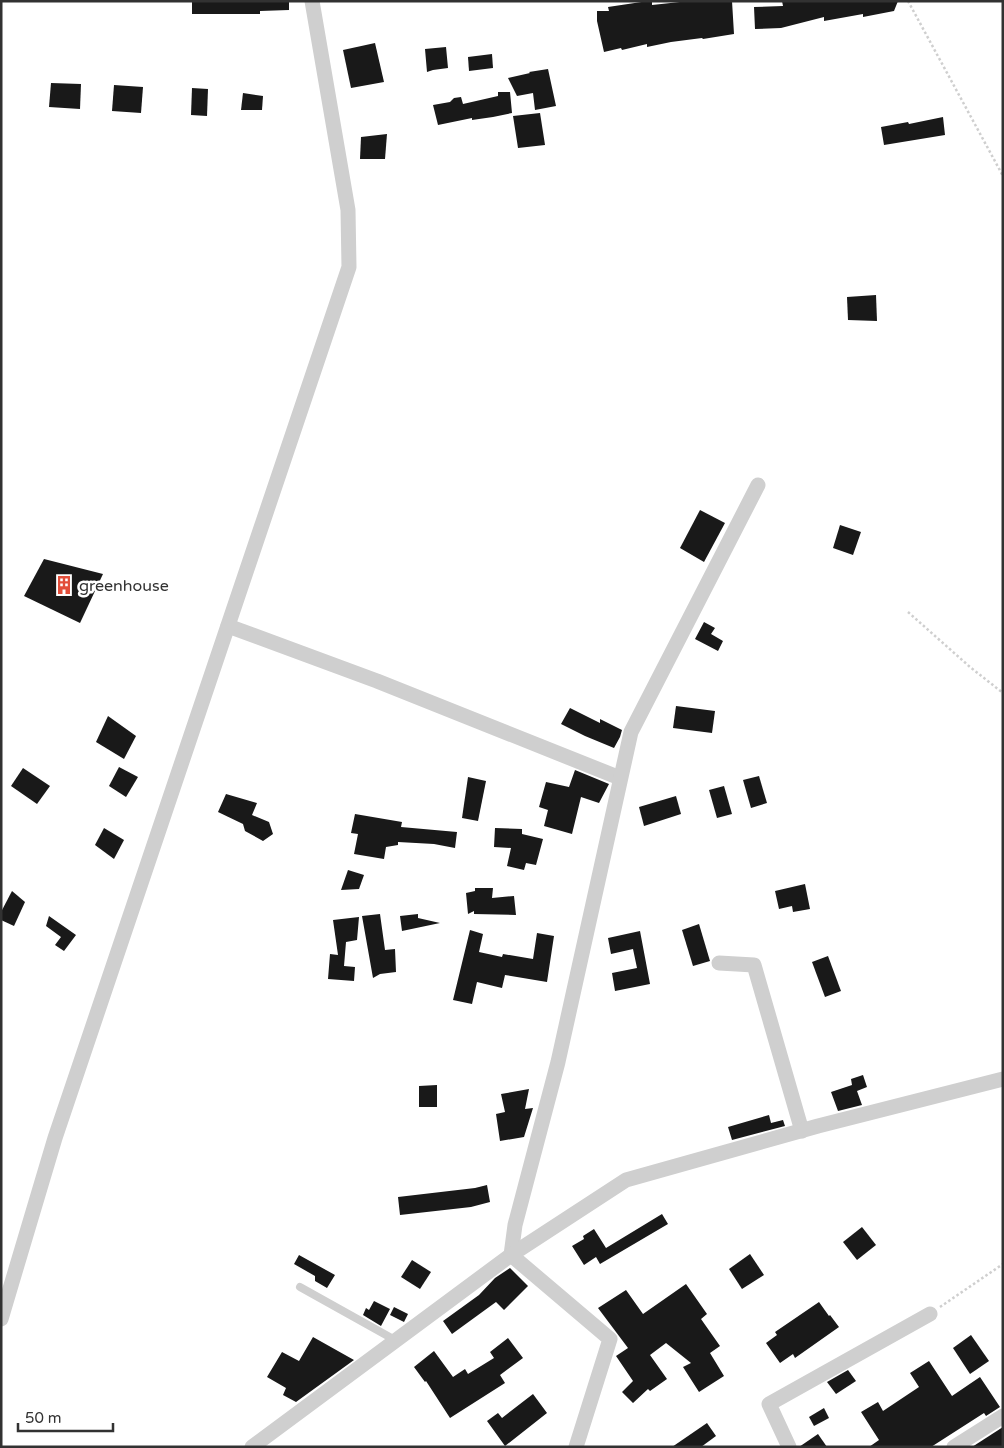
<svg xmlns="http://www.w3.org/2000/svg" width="1004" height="1448" viewBox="0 0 1004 1448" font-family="'Varela Round',sans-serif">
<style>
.building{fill:#191919}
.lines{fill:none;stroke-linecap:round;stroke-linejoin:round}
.path{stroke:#cfcfcf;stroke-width:2.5;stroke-dasharray:2.5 2.5;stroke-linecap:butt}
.service{stroke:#cfcfcf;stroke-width:8}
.minor{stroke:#cfcfcf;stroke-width:15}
.labels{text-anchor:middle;stroke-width:5;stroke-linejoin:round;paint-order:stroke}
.poi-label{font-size:16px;fill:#323232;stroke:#fff;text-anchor:start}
</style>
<rect width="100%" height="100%" fill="#fff"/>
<g class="building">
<polygon points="192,1 289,1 289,10 260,11 260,14 192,14"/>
<polygon points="648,1 652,1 652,5 689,1 732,1 734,34 703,39 702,38 671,42 647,47 647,44 622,50 621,48 604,52 597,21 597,11 609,11 608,7"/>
<polygon points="782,1 898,1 894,11 863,17 863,14 824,21 824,17 781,28 755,29 754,7 783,6"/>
<polygon points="375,43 384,82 351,88 343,50"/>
<polygon points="446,47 448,68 433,70 427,72 425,49"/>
<polygon points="492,54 493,68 469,71 468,57"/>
<polygon points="548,69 556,106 535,110 533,93 517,96 508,78 530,73 529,72"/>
<polygon points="51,83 81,84 80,109 49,107"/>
<polygon points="114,85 143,87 141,113 112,111"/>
<polygon points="192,88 208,89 207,116 191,115"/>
<polygon points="498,92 510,92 512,113 493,117 472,120 472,118 438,125 433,105 450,102 454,98 461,97 463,104 498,96"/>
<polygon points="243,93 263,96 262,110 241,110"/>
<polygon points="540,113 545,145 518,148 513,116"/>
<polygon points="943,117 945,135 884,145 881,127 908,122 909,124"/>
<polygon points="387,134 385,159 360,159 361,137"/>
<polygon points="876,295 877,321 848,320 847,297"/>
<polygon points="700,510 725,523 704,562 680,548"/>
<polygon points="840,525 861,532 853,555 833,548"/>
<polygon points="44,559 103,574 80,623 24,596"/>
<polygon points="704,622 715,628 711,634 723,641 718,651 695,639"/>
<polygon points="676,706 715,711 712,733 673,728"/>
<polygon points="570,708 600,723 600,719 622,730 620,737 614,748 585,736 561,724"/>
<polygon points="108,716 136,736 124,759 96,742"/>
<polygon points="119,767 138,777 126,797 109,786"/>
<polygon points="23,768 50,786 37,804 11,786"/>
<polygon points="575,770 609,784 599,803 581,797 572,834 544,826 548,810 539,807 546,782 569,787"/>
<polygon points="759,776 767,803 751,808 743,780"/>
<polygon points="468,777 486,781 478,821 462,818"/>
<polygon points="724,786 732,814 717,818 709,790"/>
<polygon points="226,794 257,803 252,815 269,822 273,834 263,841 245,831 243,824 218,812"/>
<polygon points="676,796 681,814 644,826 639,807"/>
<polygon points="355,814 402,822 401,827 457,832 455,848 434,844 398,842 398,845 386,847 384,859 354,854 358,834 351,833"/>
<polygon points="104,828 124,840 114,859 95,845"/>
<polygon points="495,828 522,829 522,834 543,839 536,865 526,863 524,870 507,866 511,848 494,847"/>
<polygon points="348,870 364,875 359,889 341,890"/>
<polygon points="805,884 810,909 793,912 792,906 779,909 775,891"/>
<polygon points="475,888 493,888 492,898 514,896 516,915 474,914 474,911 468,914 466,893 475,891"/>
<polygon points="12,891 25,902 14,926 1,920 1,912"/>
<polygon points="380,914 385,950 395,949 396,972 380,974 373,978 362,916"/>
<polygon points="418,914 418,918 440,923 402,931 400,916"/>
<polygon points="49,916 76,935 64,951 55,945 61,937 46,926"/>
<polygon points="359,917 357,940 346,942 344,966 355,967 354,981 328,979 330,954 338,955 333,920"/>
<polygon points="699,924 710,961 693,966 682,930"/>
<polygon points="470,930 483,934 479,952 502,957 503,954 533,959 537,933 554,936 547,982 505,975 502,988 477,982 472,1004 453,1000"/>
<polygon points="640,931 650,984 615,991 612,973 637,968 633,949 611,954 608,938"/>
<polygon points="828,956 841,991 825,997 812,962"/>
<polygon points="863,1075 867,1087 857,1091 862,1105 838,1111 831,1092 852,1085 851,1079"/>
<polygon points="437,1085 437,1107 419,1107 419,1086"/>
<polygon points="529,1089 525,1109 533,1108 524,1137 500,1141 496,1114 505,1112 501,1094"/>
<polygon points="769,1115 771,1123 783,1120 785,1126 732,1140 728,1127"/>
<polygon points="487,1185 490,1202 471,1207 400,1215 398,1197 475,1188"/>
<polygon points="662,1214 668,1224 600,1264 596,1257 584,1265 572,1246 584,1239 583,1236 594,1229 606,1248"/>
<polygon points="862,1227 876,1245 857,1260 843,1242"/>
<polygon points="750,1254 764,1275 742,1289 729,1269"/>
<polygon points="299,1255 335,1275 327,1288 315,1281 315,1276 294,1264"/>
<polygon points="412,1260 431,1272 420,1289 401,1277"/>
<polygon points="510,1268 528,1286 504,1310 496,1302 452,1334 443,1321 479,1295 495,1278"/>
<polygon points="686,1284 707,1314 701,1319 720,1346 710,1353 724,1376 699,1392 683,1367 691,1363 666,1343 650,1355 667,1379 650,1391 648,1389 633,1403 622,1392 633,1381 616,1356 628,1348 598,1308 626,1290 643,1314"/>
<polygon points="374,1301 390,1309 381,1326 363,1315 366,1308 369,1310"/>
<polygon points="819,1302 829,1316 830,1315 839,1327 795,1358 793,1354 780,1363 766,1343 777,1335 775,1332"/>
<polygon points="394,1307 408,1314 404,1322 390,1315"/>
<polygon points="971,1335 989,1361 970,1374 953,1348"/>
<polygon points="313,1337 354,1360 296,1402 283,1395 286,1388 267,1377 282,1352 299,1361"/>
<polygon points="508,1338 523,1358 500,1375 505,1383 450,1418 426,1381 425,1382 414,1367 434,1351 453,1377 465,1369 468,1374 494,1358 490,1352"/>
<polygon points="929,1361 952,1396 980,1377 1000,1407 986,1416 984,1413 931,1447 869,1447 879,1440 861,1412 878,1402 883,1411 919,1387 910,1373"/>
<polygon points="848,1370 856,1381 836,1394 827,1382"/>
<polygon points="533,1394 547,1413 505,1446 487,1421 498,1413 502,1418"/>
<polygon points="824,1408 829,1418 814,1426 809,1417"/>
<polygon points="707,1423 716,1436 701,1447 672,1447"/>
<polygon points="1003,1427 1003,1447 972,1447"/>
<polygon points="818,1434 827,1447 799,1447"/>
</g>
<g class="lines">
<g class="path">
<polyline points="908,1 1003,176"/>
<polyline points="908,612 970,667 1003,693"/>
<polyline points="940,1307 1003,1264"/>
</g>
<polyline class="service" points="300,1287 395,1340"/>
<g class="minor">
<polyline points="228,626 377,681 620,778"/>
<polyline points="719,963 754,965 802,1131"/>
<polyline points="1,1319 55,1138 349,267 348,210 312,1"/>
<polyline points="252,1447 511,1255 515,1225 558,1062 631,732 758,485"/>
<polyline points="576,1447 610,1339 511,1255 626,1180 818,1126 1003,1079"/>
<polyline points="789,1447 769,1404 930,1314"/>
<polyline points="954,1447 1003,1416"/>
</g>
</g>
<defs>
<g id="building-bare" transform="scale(1.5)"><path d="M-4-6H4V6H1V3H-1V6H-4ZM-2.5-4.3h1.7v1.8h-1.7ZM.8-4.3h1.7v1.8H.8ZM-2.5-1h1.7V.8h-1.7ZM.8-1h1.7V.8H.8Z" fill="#e24e3a" stroke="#fff" stroke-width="2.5" paint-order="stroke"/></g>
</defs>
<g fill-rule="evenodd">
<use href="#building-bare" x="64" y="585"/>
</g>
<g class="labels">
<g class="poi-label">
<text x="79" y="591">greenhouse</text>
</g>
</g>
<rect width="1004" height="1448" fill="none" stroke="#323232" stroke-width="5"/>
<path d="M18 1423v8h95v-8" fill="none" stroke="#323232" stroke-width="2.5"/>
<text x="25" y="1423" font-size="15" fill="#323232" stroke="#ffffff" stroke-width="4" paint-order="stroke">50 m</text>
</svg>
